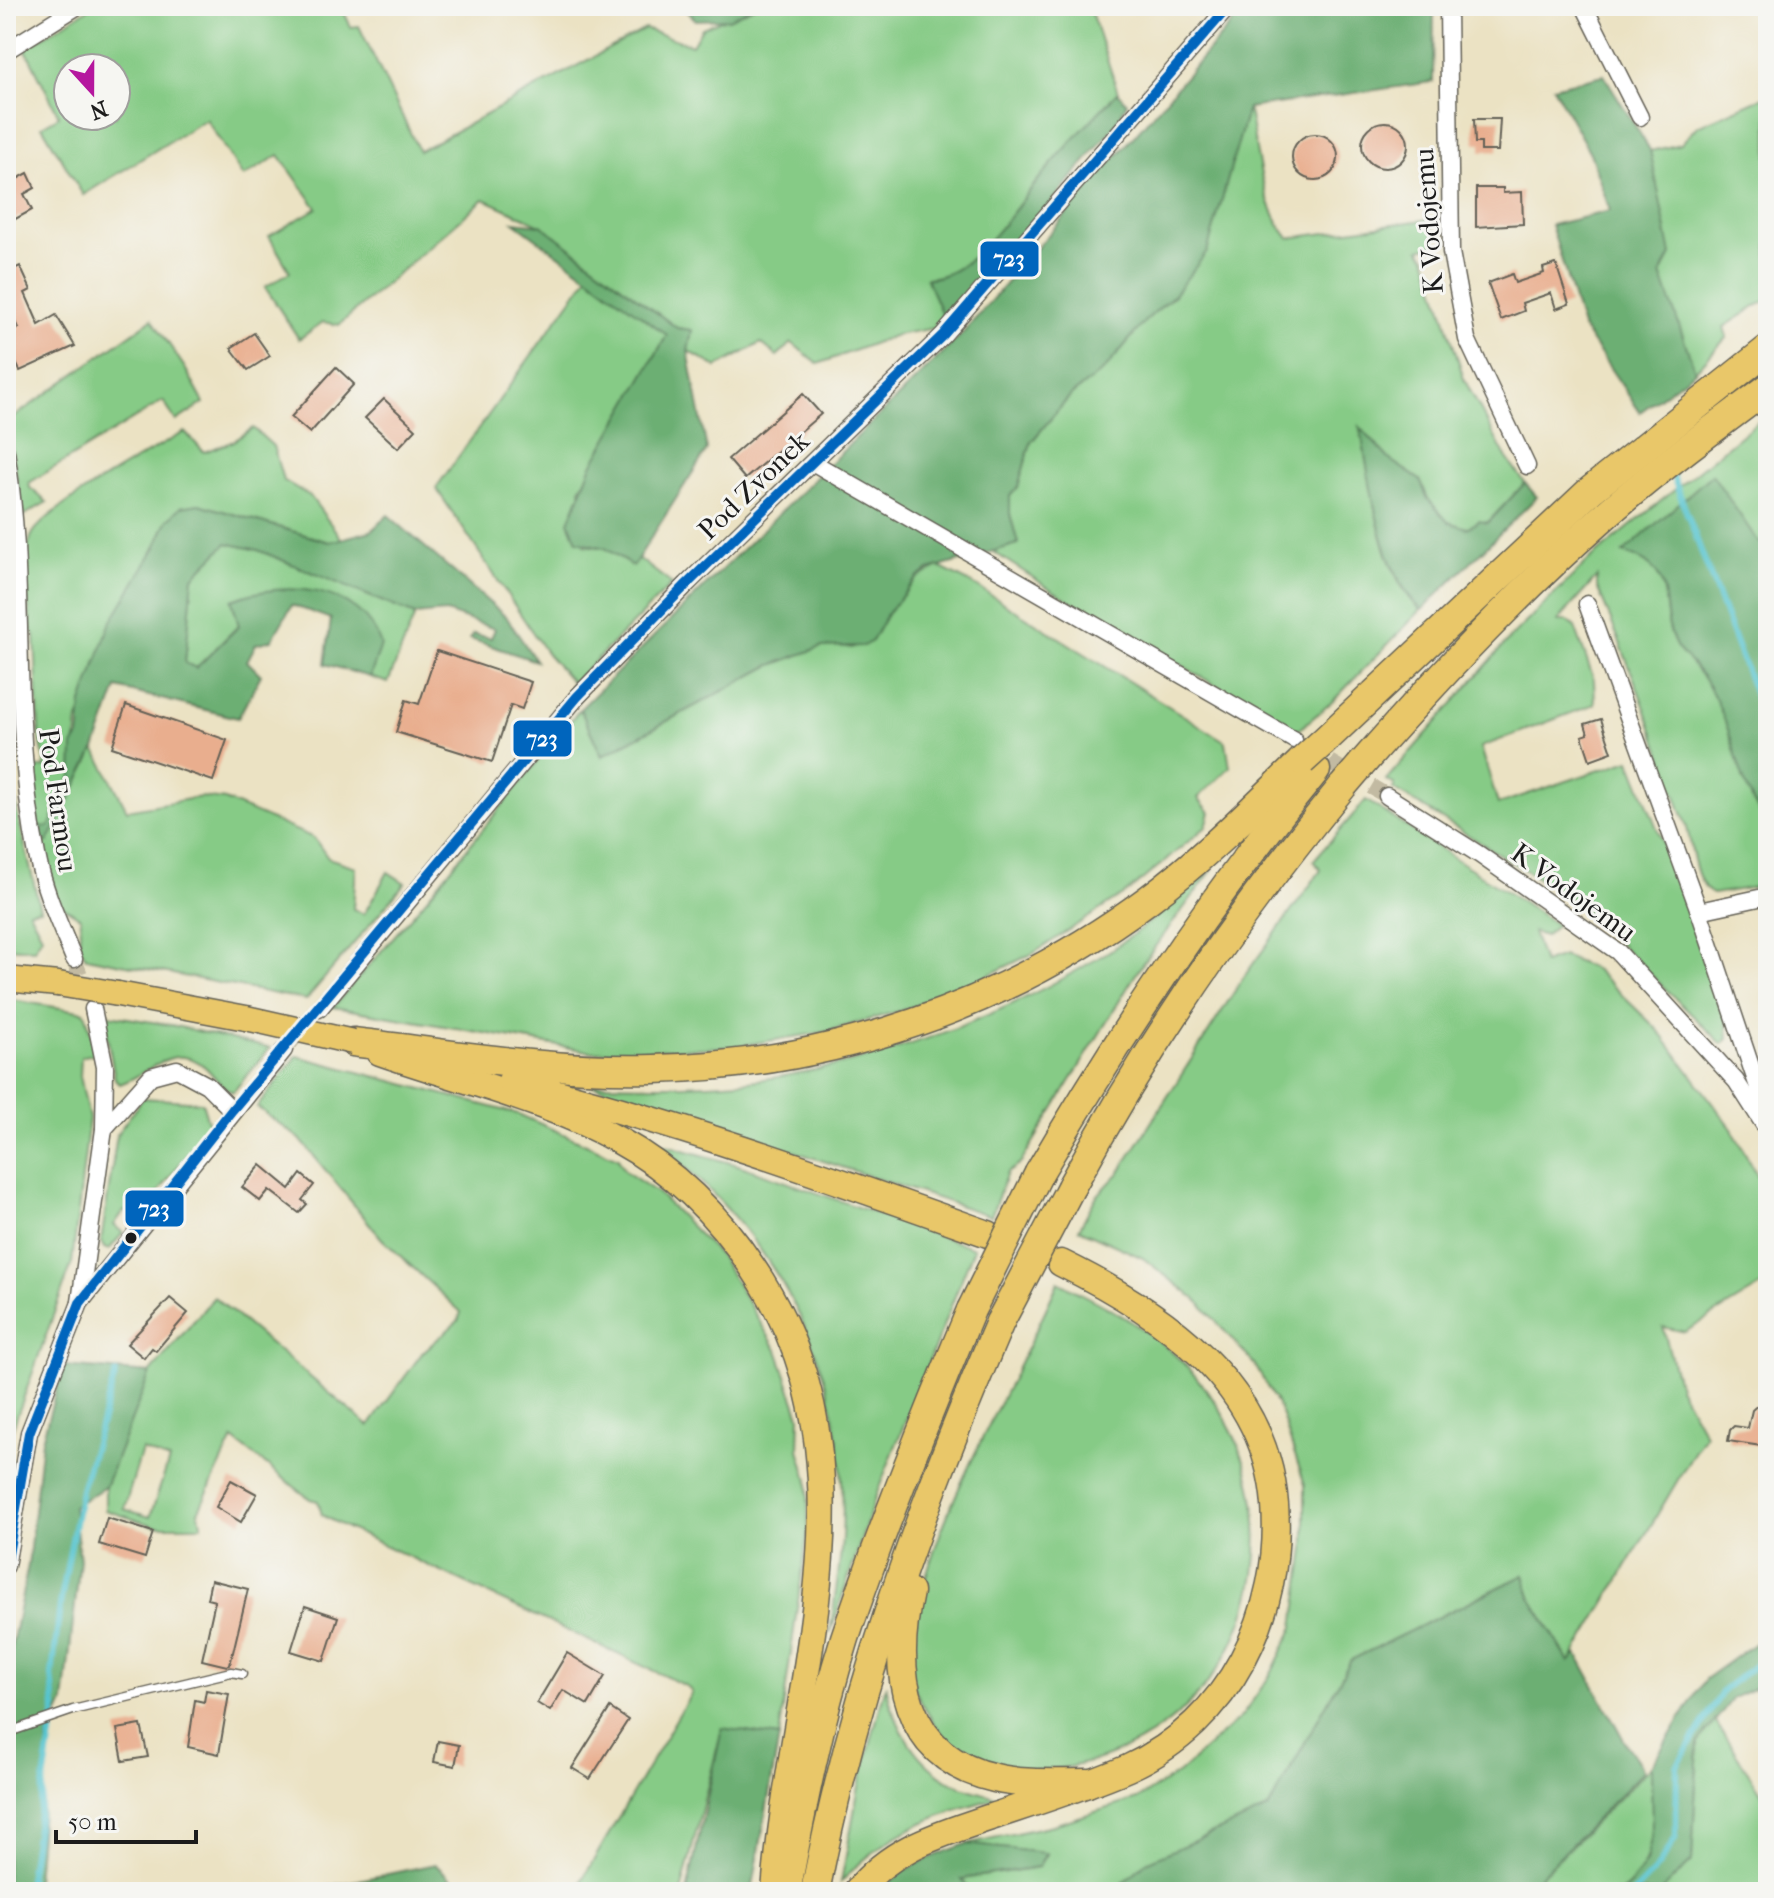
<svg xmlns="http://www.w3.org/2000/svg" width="1774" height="1898" viewBox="0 0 1774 1898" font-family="'IM FELL French Canon',serif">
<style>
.green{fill:#86cb86;stroke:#517451;stroke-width:2;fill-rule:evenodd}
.forest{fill:#6caf73;stroke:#446648;stroke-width:2}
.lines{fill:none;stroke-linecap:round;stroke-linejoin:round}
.stream{stroke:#57c4cf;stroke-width:6}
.building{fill:#e9ae8e}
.minor-tunnel{stroke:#c2baa2;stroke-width:16;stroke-dasharray:16 8;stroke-linecap:butt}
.service-casing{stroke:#646156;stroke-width:11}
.minor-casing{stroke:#646156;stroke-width:19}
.primary-casing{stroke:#646156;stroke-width:27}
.trunk-casing{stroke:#646156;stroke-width:29}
.motorway-casing{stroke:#646156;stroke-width:31}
.service{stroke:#fff;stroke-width:8}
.minor{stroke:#fff;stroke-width:16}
.primary{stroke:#e9c769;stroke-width:24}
.trunk{stroke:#e9c769;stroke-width:26}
.motorway{stroke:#e9c769;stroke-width:28}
.primary-bridge-casing{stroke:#646156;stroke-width:27;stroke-linecap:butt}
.motorway-bridge-casing{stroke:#646156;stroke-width:31;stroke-linecap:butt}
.primary-bridge{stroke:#e9c769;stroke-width:24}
.motorway-bridge{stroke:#e9c769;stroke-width:28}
.bus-1-casing{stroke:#f6f6f2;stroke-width:16}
.bus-1{stroke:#0065bd;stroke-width:10}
.bus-dot{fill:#1c1c1c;stroke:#f6f6f2;stroke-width:3}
.labels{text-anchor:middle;stroke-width:6;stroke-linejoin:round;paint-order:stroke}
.street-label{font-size:28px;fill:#1c1c1c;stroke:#f6f6f2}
.line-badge{stroke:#f6f6f2;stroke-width:3}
.badge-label{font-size:22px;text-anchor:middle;font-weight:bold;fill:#fff}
</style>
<rect width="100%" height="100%" fill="#f6f6f2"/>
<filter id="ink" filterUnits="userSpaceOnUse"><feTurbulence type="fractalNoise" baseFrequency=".0125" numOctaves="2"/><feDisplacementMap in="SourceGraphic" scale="16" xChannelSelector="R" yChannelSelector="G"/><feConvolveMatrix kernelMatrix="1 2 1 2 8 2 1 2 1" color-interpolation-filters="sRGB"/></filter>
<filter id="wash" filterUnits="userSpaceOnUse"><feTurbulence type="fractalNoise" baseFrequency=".006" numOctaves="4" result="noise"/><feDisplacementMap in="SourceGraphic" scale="32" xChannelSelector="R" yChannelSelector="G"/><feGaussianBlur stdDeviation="1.8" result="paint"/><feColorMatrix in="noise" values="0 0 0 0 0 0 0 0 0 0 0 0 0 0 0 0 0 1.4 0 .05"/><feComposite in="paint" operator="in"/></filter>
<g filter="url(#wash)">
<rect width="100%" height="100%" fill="#ebe2c3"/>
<g class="green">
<path d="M93,6h248l10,21 8,-1 60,125 226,-122 47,16 10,-17 53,-22h334l29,86c-27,29 -53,57 -79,87 -29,33 -62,97 -112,99l17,41 -9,9 -39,7 -78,29 -26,-21 -15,13 -16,-13 -44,24 -29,-16 4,-21 -15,-2 -136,-103 -57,-26 -145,126 -16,-3 -24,17 -34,-52 25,-15 -21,-36 48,-28 -38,-53 -36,22 -37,-58 -123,76 -41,-69 17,-10 -34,-68zM68,68h48v48h-48z"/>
<polygon points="1768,95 1768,299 1724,327 1727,337 1695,371 1661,274 1671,255 1650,151 1681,144 1697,126"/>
<path d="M1248,107c9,41 13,99 41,131l143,-19 2,26 -14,4 6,8 38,122 40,75 21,29 -38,40 -8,-2 -13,7 -18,-6 -20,-23 -8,-19 -30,-20 -29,-31c10,54 17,143 60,181l-89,92 -36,30 -244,-142 -60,-39 26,-7 -8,-30v-18l8,-9 13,-45 39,-46 35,-27 40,-48 28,-25 33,-44z"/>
<polygon points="589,275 667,335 580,489 584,545 605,548 632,566 638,558 672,584 573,683 547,654 436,488"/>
<polygon points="152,319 185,368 204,403 176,421 163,401 29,483 30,488 47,502 23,516 7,422"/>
<path d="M1768,413v126l-9,5 -135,9c57,15 32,58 52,93 5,9 15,15 21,23 9,12 18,28 24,42 16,36 21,83 47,112v62l-55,9c-18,-7 -21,-49 -26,-66 -28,-82 -56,-162 -90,-241v-10l-39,44h10l7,6 19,53 1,24 -114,43 17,57 132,-44 70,177 26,75 2,27 -6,5 -147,-143 -182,-112 2,-4 -9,-5 124,-142 78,-77z"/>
<path d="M253,428l20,18 10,34 27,16 31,42 -2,4h-10l-130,-38 -18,3 -14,14 -89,198 -6,58 -23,51 -11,-2 -5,-57 12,-2 -6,-36 -4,-95 -4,-7c-3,-31 -10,-63 0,-92 9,-26 125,-89 154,-105l19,20 30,-11z"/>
<polygon points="6,522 12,760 17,812 40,909 29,911 42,936 34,949 6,947"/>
<polygon points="227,543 258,550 415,615 388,683 370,677 381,645 342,601 232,601 239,625 196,668 185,663 193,577"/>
<polygon points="939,567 973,584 1226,742 1230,767 1198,798 1210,812 1206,827 1130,890 1034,953 972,983 906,1009 825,1032 730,1047 594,1052 333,1007 428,897 580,709 602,756 769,666 821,647 835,645 851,648 872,641 887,614 917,578"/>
<polygon points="95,749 127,810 201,797 225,800 314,838 328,858 356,867 353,909 364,914 388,872 405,883 306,1000 86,957 79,945 81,918 58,903 41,841 48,841"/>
<polygon points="1366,800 1557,925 1545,936 1533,932 1543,963 1563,956 1596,970 1658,1030 1732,1129 1768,1195 1768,1282 1685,1332 1663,1327 1679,1387 1705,1434 1570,1662 1532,1600 1524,1575 1351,1660 1268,1809 1148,1861 1117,1888 1084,1892 972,1892 962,1879 1038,1867 1046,1854 966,1844 1053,1825 1137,1799 1179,1773 1242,1716 1271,1674 1294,1627 1305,1549 1305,1485 1280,1410 1255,1365 1199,1302 1143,1258 1079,1229 1096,1197 1119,1173 1243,978 1321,870 1313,861"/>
<path d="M1213,869l-71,95 -122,200 -13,9 -16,43 -402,-132c56,1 113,3 169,-4 121,-17 241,-61 345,-125 39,-24 74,-57 110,-86z"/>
<polygon points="6,999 85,1012 96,1053 81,1057 80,1076 89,1118 72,1263 6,1447"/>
<path d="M103,1014l68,11 99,23 -37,44c-12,-4 -18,-16 -28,-25 -32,-28 -58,9 -85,17l-5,-5z"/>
<path d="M297,1056l221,58 100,44 7,13 34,23 60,61 58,95 23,66 -1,33 9,32v49l-29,207 -57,-8 -41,163h-106l117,-200 -6,-6 -341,-159 -23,-12 -4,-14 -8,-2 -77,-60 -35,73 4,14h-46l-51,-16v-23l45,-114 64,-76 155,129 54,-74 35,-31 3,-9 -79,-73 -82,-100 -43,-32zM142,1450l27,10 -19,57 -26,-8z"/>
<polygon points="143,1098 202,1102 209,1125 145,1210 139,1206 131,1215 124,1211 114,1225 123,1233 109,1250 104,1248 101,1242 117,1134"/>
<path d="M655,1142l83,23 236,83 -99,250 -45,136c4,-32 10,-65 12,-97 9,-163 -60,-296 -187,-395z"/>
<path d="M1058,1282c51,25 101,51 138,95 116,134 59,346 -118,388 -29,7 -68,9 -97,-1 -9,-3 -19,-13 -27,-19 -15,-10 -45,-57 -44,-76 4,-131 98,-268 148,-387z"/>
<path d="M886,1685c8,41 31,81 71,100 13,6 28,8 41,13 -62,15 -113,36 -157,84l18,-96z"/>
<polygon points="1715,1721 1768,1803 1768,1892 1660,1892 1692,1861 1698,1743"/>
<path d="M1651,1766c1,43 10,98 -30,126h-96z"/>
</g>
<g class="forest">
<polygon points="681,6 755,6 729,19 696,20"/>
<polygon points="1247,6 1434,6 1433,82 1248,108 1207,252 1173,296 1145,321 1105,369 1070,396 1031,442 1018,487 1010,496 1010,514 1018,544 929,570 917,578 887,614 872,641 863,646 821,647 769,666 602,756 580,709 962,334"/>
<polygon points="1604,75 1650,150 1671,255 1661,274 1695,371 1640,412 1582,327 1551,225 1610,211 1590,153 1553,87"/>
<path d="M1118,92l9,11 -11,21 -108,132 -64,63 -18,-41c45,2 91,-73 117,-104 24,-28 49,-55 75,-82z"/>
<polygon points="514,222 541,225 677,328 692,330 688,351 707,450 633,566 605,548 577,541 569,522 591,467 667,335"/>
<path d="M1360,427l30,33 30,20 8,19 20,23 19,6 12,-7 9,2 37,-40 12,14 -115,113c-44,-39 -51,-128 -62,-183z"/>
<path d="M1712,474l47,69 9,-4v284c-27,-29 -31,-76 -47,-112 -6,-14 -15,-31 -25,-42 -6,-8 -15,-15 -20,-23 -20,-38 5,-78 -53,-93z"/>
<path d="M199,504l130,38 42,-11 17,-16 119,103 29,43 -66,-22 3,-5 18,4 4,-9 -49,-17 -31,3 -157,-65 -31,-7 -34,34 -8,86 11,5 43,-42 -7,-26c51,-20 129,-16 149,45l-11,32 -45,-13 6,-45 -39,-14 -20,35 -16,4 -9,17 14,14 -23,43 -121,-30 -22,61 -47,93 -7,-1 -3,-15 11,1 23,-50 1,-31 6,-10 3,-33 28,-79 46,-77 11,-26 14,-14z"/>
<polygon points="63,1366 150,1373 105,1487 73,1506 80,1560 64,1703 48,1737 35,1892 6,1892 6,1674 28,1565 42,1440"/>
<polygon points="1524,1575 1532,1600 1569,1662 1577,1654 1625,1742 1644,1770 1525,1892 1084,1892 1117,1888 1148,1861 1268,1809 1351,1660"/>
<polygon points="1768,1634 1768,1682 1733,1698 1698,1743 1692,1861 1660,1892 1621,1892 1630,1885 1646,1861 1652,1835 1651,1766 1705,1679"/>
<polygon points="722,1728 779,1737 752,1892 687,1892"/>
<path d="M966,1844l80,9 -8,14 -76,12 10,13h-93c25,-26 54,-36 87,-48z"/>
<polygon points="435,1864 465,1892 302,1892"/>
</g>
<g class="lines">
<g class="stream">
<polyline points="1671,471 1768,729"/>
<polyline points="27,1892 55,1709 52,1675 60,1605 81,1490 116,1373"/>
<polyline points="1634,1892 1658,1867 1676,1837 1677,1766 1724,1689 1768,1655"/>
</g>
</g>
<g id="blocks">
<g class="building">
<polygon points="1474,119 1500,119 1498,151 1481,151 1481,143 1475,143"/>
<circle cx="1385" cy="145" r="23"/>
<circle cx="1315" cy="157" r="23"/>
<polygon points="28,173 35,188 24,194 32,210 6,224 6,185"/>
<polygon points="1476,188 1503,188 1503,193 1522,192 1523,224 1476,227"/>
<polygon points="1556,264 1569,304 1556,309 1551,293 1522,303 1524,311 1501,320 1488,283 1512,274 1515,283 1544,273 1543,268"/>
<polygon points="20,266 31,290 25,293 39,325 56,315 75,346 20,371 6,342 6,335 19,328 6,300 6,273"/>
<polygon points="254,333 270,356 248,370 231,348"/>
<polygon points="336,367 354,384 310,433 291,417"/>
<polygon points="803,394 821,414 745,479 728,459"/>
<polygon points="384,399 416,429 398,448 365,418"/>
<polygon points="437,651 531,682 522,709 511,705 492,762 396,732 406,700 419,704"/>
<polygon points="126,705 227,740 213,781 112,747"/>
<polygon points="1601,719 1612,752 1590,760 1582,736 1588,734 1585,724"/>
<polygon points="261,1165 290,1189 301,1174 314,1185 302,1200 307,1204 299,1213 269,1190 260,1201 242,1187"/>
<polygon points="170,1298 188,1313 156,1351 152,1348 144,1358 127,1344"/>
<polygon points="1768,1396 1768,1447 1728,1441 1730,1430 1734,1426 1748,1428 1752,1410"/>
<polygon points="231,1480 257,1494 241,1522 216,1507"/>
<polygon points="107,1518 153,1532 145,1558 99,1544"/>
<polygon points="211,1580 248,1589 230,1665 227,1666 202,1660 215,1601 207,1599"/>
<polygon points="305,1606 338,1617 324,1661 291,1651"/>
<polygon points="567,1653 605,1676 588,1705 563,1690 550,1711 537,1703"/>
<polygon points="206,1690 229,1694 219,1754 188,1747 195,1700 204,1702"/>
<polygon points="610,1708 628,1720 590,1779 572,1768"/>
<polygon points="141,1725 148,1757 123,1761 117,1729"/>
<polygon points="438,1741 459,1745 455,1766 434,1762"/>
</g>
</g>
</g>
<g filter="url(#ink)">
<use href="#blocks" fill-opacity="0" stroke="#646156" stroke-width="2"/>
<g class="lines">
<g class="minor-tunnel">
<polyline points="1309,750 1387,796"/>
<polyline points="74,959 88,996"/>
<polyline points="284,1050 319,1009"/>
</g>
<g class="service-casing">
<polyline id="service" points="6,1733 73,1710 231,1672 242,1674"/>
</g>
<g class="minor-casing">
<g id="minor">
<polyline points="1448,6 1451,252 1467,339 1527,466"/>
<polyline points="1584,6 1640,117"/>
<polyline points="6,51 78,6"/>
<path d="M6,452c22,134 4,270 31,403 7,36 23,70 37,104"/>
<polyline points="814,463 1294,740"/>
<polyline points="1587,604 1699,911"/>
<polyline points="1387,796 1480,855 1618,952 1736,1081 1768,1131"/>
<polyline points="1768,896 1699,911 1768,1117"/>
<polyline points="93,1009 105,1067 104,1129"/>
<polyline points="319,1009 577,697 687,584 943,335 1229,6"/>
<polyline points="80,1302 104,1129 151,1076 177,1069 207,1085 232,1110"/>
<polyline points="6,1566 29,1433 80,1303 284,1050"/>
</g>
</g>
<g class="primary-casing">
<g id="primary">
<polyline points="6,979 58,984"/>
<polyline points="118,994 246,1018"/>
</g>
</g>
<g class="trunk-casing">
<g id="trunk">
<path d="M380,1052c77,27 167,48 238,88 55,30 101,76 135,128 131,195 37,412 22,624"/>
<path d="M511,1081c162,40 320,97 477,153"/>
<path d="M856,1892c36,-45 83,-57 135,-75 45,-15 93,-30 137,-49 102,-46 155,-156 147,-263 -9,-123 -114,-193 -214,-242"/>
</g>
</g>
<g class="motorway-casing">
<g id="motorway">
<polyline points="1323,742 1591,490 1768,349"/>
<path d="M1361,765c78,-89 159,-175 248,-253 51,-44 105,-84 159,-124"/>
<path d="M353,1042c99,12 201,30 301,27 179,-4 351,-63 495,-170 55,-41 104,-91 153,-138"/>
<path d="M1039,1173c83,-142 172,-276 277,-403"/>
<path d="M1071,1187c78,-144 168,-275 272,-401"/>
<path d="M909,1592c-17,79 -8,165 86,186 29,7 61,5 92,5"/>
<path d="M786,1892c16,-85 33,-171 59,-254 37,-111 81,-220 126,-328"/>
<path d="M815,1892c39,-201 105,-383 185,-570"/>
</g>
</g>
<use href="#service" class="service"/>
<use href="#minor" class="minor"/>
<use href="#primary" class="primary"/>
<use href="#trunk" class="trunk"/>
<use href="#motorway" class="motorway"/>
<g class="primary-bridge-casing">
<g id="primary-bridge">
<polyline points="58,984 118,994"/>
<polyline points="246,1018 353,1042"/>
</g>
</g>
<g class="motorway-bridge-casing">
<g id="motorway-bridge">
<polyline points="1302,761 1323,742"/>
<polyline points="1343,786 1361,765"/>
<polyline points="971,1310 1039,1173"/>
<polyline points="1000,1322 1071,1187"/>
</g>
</g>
<use href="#primary-bridge" class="primary-bridge"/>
<use href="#motorway-bridge" class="motorway-bridge"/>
<g class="bus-1-casing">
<polyline id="bus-1" points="6,1566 29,1433 80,1303 232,1110 577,697 687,584 943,335 1229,6"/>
</g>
<use href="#bus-1" class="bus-1"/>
</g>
</g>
<circle class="bus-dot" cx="131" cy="1238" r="7"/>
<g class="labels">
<g class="street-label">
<text transform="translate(1428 221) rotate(-94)" y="10">K Vodojemu</text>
<text transform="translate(753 485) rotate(-44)" y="10">Pod Zvonek</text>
<text transform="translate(59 800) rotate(82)" y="10">Pod Farmou</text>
<text transform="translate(1574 892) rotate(36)" y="10">K Vodojemu</text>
</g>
</g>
<g class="line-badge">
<rect x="979" y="240" width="61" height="38" rx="8" fill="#0065bd"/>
<rect x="512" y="719" width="61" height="39" rx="8" fill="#0065bd"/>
<rect x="124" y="1189" width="61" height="39" rx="8" fill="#0065bd"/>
</g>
<g class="badge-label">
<text x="1009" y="266">723</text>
<text x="542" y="746">723</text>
<text x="154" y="1216">723</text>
</g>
<rect width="1774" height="1898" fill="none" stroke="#f6f6f2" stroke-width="32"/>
<g transform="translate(92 92) rotate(159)"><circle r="38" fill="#f6f6f2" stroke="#9f9f9c" stroke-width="2"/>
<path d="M0-6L14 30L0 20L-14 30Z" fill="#b5179e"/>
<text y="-12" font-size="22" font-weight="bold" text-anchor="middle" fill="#1c1c1c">N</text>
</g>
<path d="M56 1830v12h140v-12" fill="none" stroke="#1c1c1c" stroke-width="4"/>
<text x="68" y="1830" font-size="24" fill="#1c1c1c" stroke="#f6f6f2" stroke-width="6" paint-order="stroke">50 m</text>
</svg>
